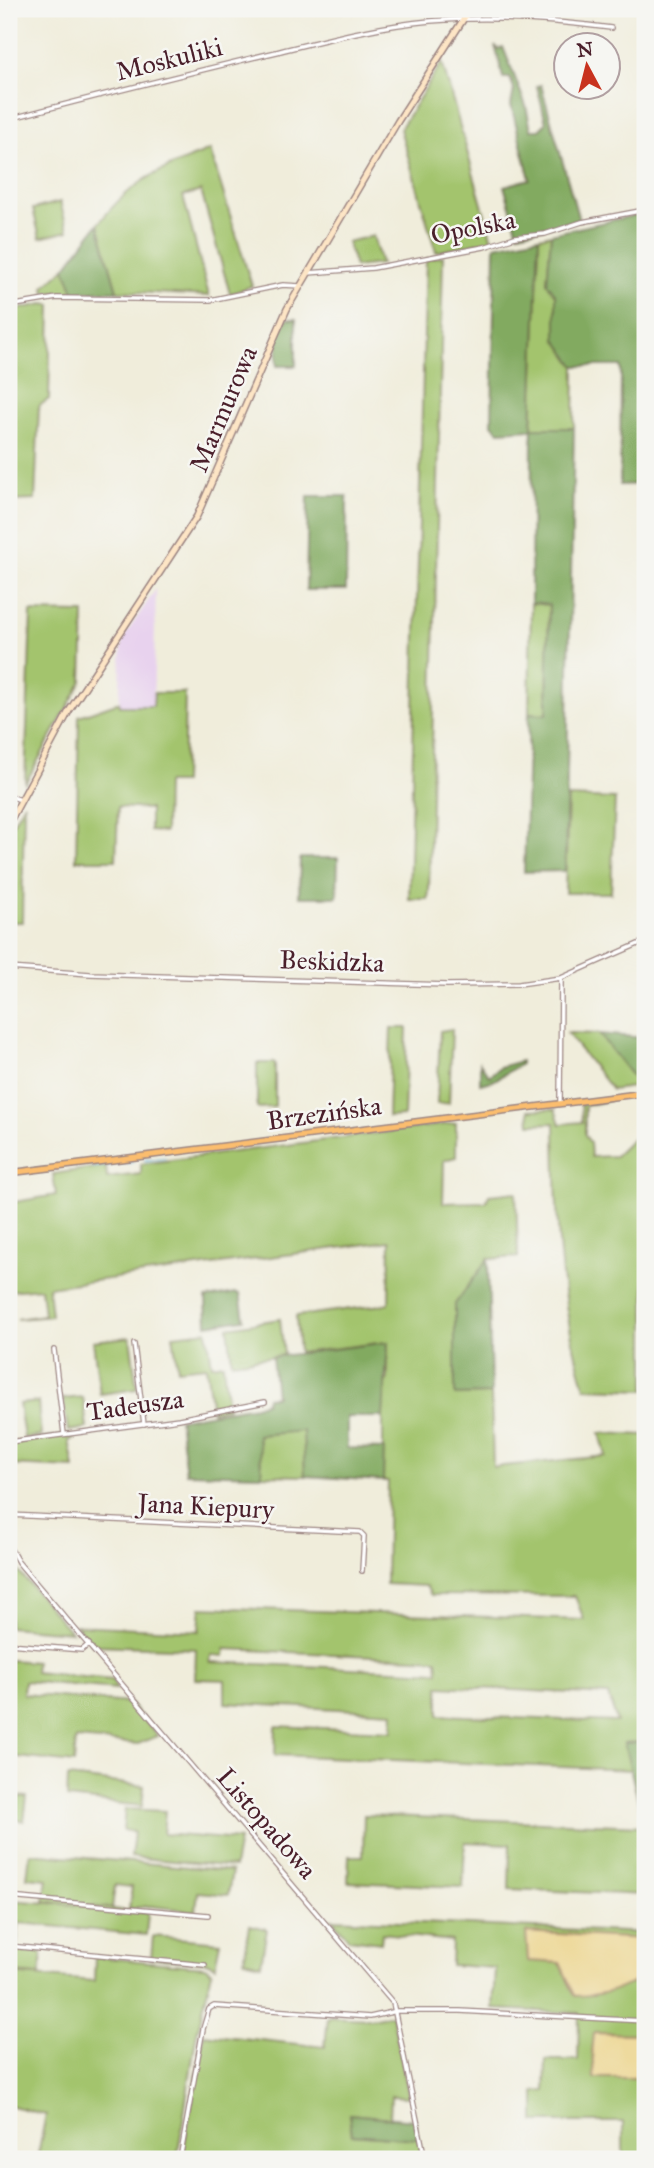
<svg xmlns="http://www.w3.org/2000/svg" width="654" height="2168" viewBox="0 0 654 2168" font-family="'IM FELL Great Primer',serif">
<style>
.built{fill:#e8d2ee}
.green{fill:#a3c46d;stroke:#76724c;stroke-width:2;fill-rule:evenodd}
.forest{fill:#82aa60;stroke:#666446;stroke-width:2}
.sand{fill:#eeda9e;stroke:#9c7c64;stroke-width:2}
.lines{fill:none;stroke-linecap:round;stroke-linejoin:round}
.stream{stroke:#5eb3db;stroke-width:2}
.street-casing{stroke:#9d8683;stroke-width:6}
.secondary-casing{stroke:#9d8683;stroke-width:8}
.primary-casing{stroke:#9d8683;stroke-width:8}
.street{stroke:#fff;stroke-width:3.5}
.secondary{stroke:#fde5c5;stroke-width:5}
.primary{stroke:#fbbd6e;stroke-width:5}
.labels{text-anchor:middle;stroke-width:5;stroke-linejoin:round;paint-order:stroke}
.street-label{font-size:26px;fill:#4a1f2b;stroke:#f6f6f2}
</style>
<rect width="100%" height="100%" fill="#f6f6f2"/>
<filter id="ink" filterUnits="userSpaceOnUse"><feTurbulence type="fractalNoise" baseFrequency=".0143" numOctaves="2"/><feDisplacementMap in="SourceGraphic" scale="14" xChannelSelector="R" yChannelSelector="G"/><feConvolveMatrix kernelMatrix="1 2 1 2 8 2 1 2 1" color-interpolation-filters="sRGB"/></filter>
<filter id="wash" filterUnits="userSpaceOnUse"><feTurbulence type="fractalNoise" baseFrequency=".00686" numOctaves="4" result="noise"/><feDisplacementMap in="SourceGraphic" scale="28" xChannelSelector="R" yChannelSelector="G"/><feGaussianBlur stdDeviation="1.57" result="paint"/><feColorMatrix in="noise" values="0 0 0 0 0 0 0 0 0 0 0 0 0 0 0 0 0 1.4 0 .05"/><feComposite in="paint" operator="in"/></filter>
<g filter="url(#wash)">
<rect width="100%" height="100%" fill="#f0eddb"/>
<polygon class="built" points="156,589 153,706 119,706 122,640"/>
<g class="green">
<polygon points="442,62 492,240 436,252 400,129"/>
<path d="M210,150l42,136 -22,8 -29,-103 -18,5 26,100 -92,-5 -19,-67c36,-46 59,-52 112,-74z"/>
<polygon points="60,202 68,231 40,238 33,209"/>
<polygon points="551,234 547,283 556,295 556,339 575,366 574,428 532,429 539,237"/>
<polygon points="373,236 381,264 355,267 347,242"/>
<polygon points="443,256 429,890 428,899 409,899 426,259"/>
<polygon points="65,268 74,292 45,293 44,287"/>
<polygon points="43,304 51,305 49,399 39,406 35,500 9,501 9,311"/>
<polygon points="531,603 549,604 547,714 529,713"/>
<polygon points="31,612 84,613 82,681 25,784"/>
<polygon points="154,693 185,693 183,783 166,783 165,832 150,831 150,809 118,807 116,860 76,860 79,716 119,702 120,706 153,706"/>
<polygon points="568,797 615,799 611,893 565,893"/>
<polygon points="24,803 22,922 9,922 9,830"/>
<polygon points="391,1028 407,1028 404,1116 388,1117"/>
<polygon points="452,1029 449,1103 437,1104 440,1031"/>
<polygon points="567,1033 599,1034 640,1086 612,1090"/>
<polygon points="257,1063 275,1063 275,1107 257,1108"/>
<path d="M610,1100l-25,6v29l5,8 1,14 24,-1 24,-23 6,-18v275l-60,-2c-27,-85 -29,-175 -30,-265l-25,1 -1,-14 26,-1 5,15 22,-2 -1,-19z"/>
<path d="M456,1123v34l-12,3 -1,43 43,-1 3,-7 27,-3 2,65 -30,2 -32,136 35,-1 2,73 113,-11 -6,-23 45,2v307l-21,1 7,27 -356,-15 1,-29 116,5 1,-19 -168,-9v-23l-30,-1 1,-30 -102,-4 -18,-20 123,6 2,-24 383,13 -9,-24 -144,-1 -5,-9 -40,-2 2,-103h-5v-96l5,-6v-37l-89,11 -3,-37 93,-12 1,-63 -342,46 3,29 -34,3 27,-4 -3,-27 -32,3v-88l47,-8 -3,-21 53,-8 1,12 34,-4v-10zM225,1649l212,10 1,13 -228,-10 1,-7 13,1zM439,1686l169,9 9,27 -178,-7z"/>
<polygon points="280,1319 284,1355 232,1362 228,1327"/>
<polygon points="207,1331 212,1365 223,1363 228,1408 212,1411 206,1366 178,1369 173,1335"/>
<polygon points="130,1337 137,1389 100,1394 93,1341"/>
<polygon points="83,1397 87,1428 68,1431 63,1399"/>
<polygon points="38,1402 41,1436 24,1438 19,1404"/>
<polygon points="304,1430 305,1476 262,1475 258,1435"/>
<polygon points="71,1435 74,1439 69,1440 74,1468 9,1465 9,1443"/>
<polygon points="12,1564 71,1632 9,1627 9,1565"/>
<polygon points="9,1660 36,1662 35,1672 112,1680 117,1689 24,1681 23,1694 129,1703 158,1736 138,1744 76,1739 74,1763 9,1756"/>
<polygon points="68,1777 144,1786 142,1806 67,1798"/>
<polygon points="9,1796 27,1797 24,1821 9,1819"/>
<polygon points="125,1809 165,1811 163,1834 239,1840 234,1867 131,1857 134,1832 123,1830"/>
<polygon points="364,1815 644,1826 645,1895 509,1889 510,1844 465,1842 463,1887 348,1882 349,1856 363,1856"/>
<polygon points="30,1853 232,1871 228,1895 198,1892 196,1911 149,1906 129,1909 132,1887 115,1885 112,1908 75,1905 148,1913 146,1935 19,1923 17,1944 9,1943 9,1900 75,1905 44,1901 47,1879 27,1877"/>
<polygon points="332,1919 645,1933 645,2159 623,2159 623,2122 535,2122 535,2092 545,2091 546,2060 578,2060 579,2013 493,2009 495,1968 451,1965 452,1941 382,1933 381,1943 349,1939"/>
<polygon points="250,1925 267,1929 261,1964 244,1960"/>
<polygon points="153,1936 220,1942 215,1966 206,1962 151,1958"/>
<polygon points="16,1951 42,1952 40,1975 14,1973"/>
<polygon points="95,1957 205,1967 212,1972 196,2037 177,2159 37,2159 46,2115 9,2105 9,1974 94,1981"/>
<polygon points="392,2015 409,2097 391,2096 390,2118 349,2114 352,2134 418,2139 423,2159 182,2159 204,2034 325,2047 328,2017 370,2019"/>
</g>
<g class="forest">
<polygon points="495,45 498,49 503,47 526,106 531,130 539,130 546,123 537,86 541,85 579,220 518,233 504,186 530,179 511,105 514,89 510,78 503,78"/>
<polygon points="645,213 645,484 620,485 621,366 575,366 556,339 556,295 547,283 551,234"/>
<polygon points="98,224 117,291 74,292 65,268"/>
<polygon points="539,237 532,428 574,428 565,871 524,872 529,713 547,714 549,605 531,603 532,429 499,431 492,424 495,246"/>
<polygon points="287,319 296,319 296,366 277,366 278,335"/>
<polygon points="308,496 347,496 346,590 306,590"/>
<polygon points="300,858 338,858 337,897 299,897"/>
<polygon points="599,1034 645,1038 645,1086 640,1086"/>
<polygon points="521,1061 521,1064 493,1081 480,1084 480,1063 489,1076 500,1067"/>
<polygon points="488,1259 491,1394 455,1395 455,1304"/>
<polygon points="236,1293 240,1294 244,1319 207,1325 206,1298"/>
<polygon points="388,1342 383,1417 347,1417 347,1448 384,1449 383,1481 305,1476 303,1431 258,1435 262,1475 186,1473 179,1419 255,1406 266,1402 267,1397 276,1396 272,1357"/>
<polygon points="645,1742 645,1829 624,1743"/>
<polygon points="349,2114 415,2120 418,2139 352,2134"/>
</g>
<g class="sand">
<path d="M526,1932l119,7v37c-22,14 -44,20 -70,20l-15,-33 -32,-2z"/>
<polygon points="594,2033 645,2034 645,2078 594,2078 592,2053"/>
</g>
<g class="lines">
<g class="stream">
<polyline points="145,1160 165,1158"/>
<polyline points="119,1164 133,1162"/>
<polyline points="93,1167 112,1165"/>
</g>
</g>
</g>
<g filter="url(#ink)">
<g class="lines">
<g class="street-casing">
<g id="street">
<path d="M9,119c86,-23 172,-44 259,-65 53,-13 107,-28 162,-33 59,-5 122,-1 181,7"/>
<polyline points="308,273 373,268 484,247 515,237 545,234 582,222 645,210"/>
<polyline points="9,306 57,298 210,300 283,285 300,286"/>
<polyline points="9,546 10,508"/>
<polyline points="9,796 21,800"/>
<polyline points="9,968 90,974 447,985 519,984 561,978 645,941"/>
<polyline points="560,1103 561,978"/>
<polyline points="134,1344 144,1424"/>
<polyline points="54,1350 64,1434"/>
<polyline points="9,1442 179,1419 265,1402"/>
<polyline points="9,1515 360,1532 364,1536 362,1571"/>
<polyline points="9,1546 18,1562 393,2003 425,2159"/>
<polyline points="9,1644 82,1650 89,1644"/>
<polyline points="9,1897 208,1915"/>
<polyline points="9,1946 205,1965"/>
<polyline points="180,2159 203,2029 209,2009 214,2006 370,2017 397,2011 460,2011 645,2021"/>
</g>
</g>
<g class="secondary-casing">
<polyline id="secondary" points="9,823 69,711 197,516 287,309 398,121 470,9"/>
</g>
<g class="primary-casing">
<polyline id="primary" points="9,1173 645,1093"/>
</g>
<use href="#street" class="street"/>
<use href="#secondary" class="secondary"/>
<use href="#primary" class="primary"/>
</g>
</g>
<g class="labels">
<g class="street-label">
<text transform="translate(169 59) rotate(-14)" y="9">Moskuliki</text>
<text transform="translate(473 227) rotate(-11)" y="9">Opolska</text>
<text transform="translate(223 409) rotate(-67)" y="9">Marmurowa</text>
<text transform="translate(332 961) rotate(2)" y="9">Beskidzka</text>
<text transform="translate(324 1113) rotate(-8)" y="9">Brzezińska</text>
<text transform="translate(135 1405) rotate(-8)" y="9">Tadeusza</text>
<text transform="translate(206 1506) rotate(3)" y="9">Jana Kiepury</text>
<text transform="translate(267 1823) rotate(49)" y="9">Listopadowa</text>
</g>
</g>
<rect width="654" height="2168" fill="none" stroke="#f6f6f2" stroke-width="35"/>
<g transform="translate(587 66) rotate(353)"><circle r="33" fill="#f6f6f2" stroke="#b1a0a2" stroke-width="2"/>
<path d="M0-5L12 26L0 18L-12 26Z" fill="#c8321e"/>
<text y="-10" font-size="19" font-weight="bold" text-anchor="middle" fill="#4a1f2b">N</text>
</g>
</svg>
